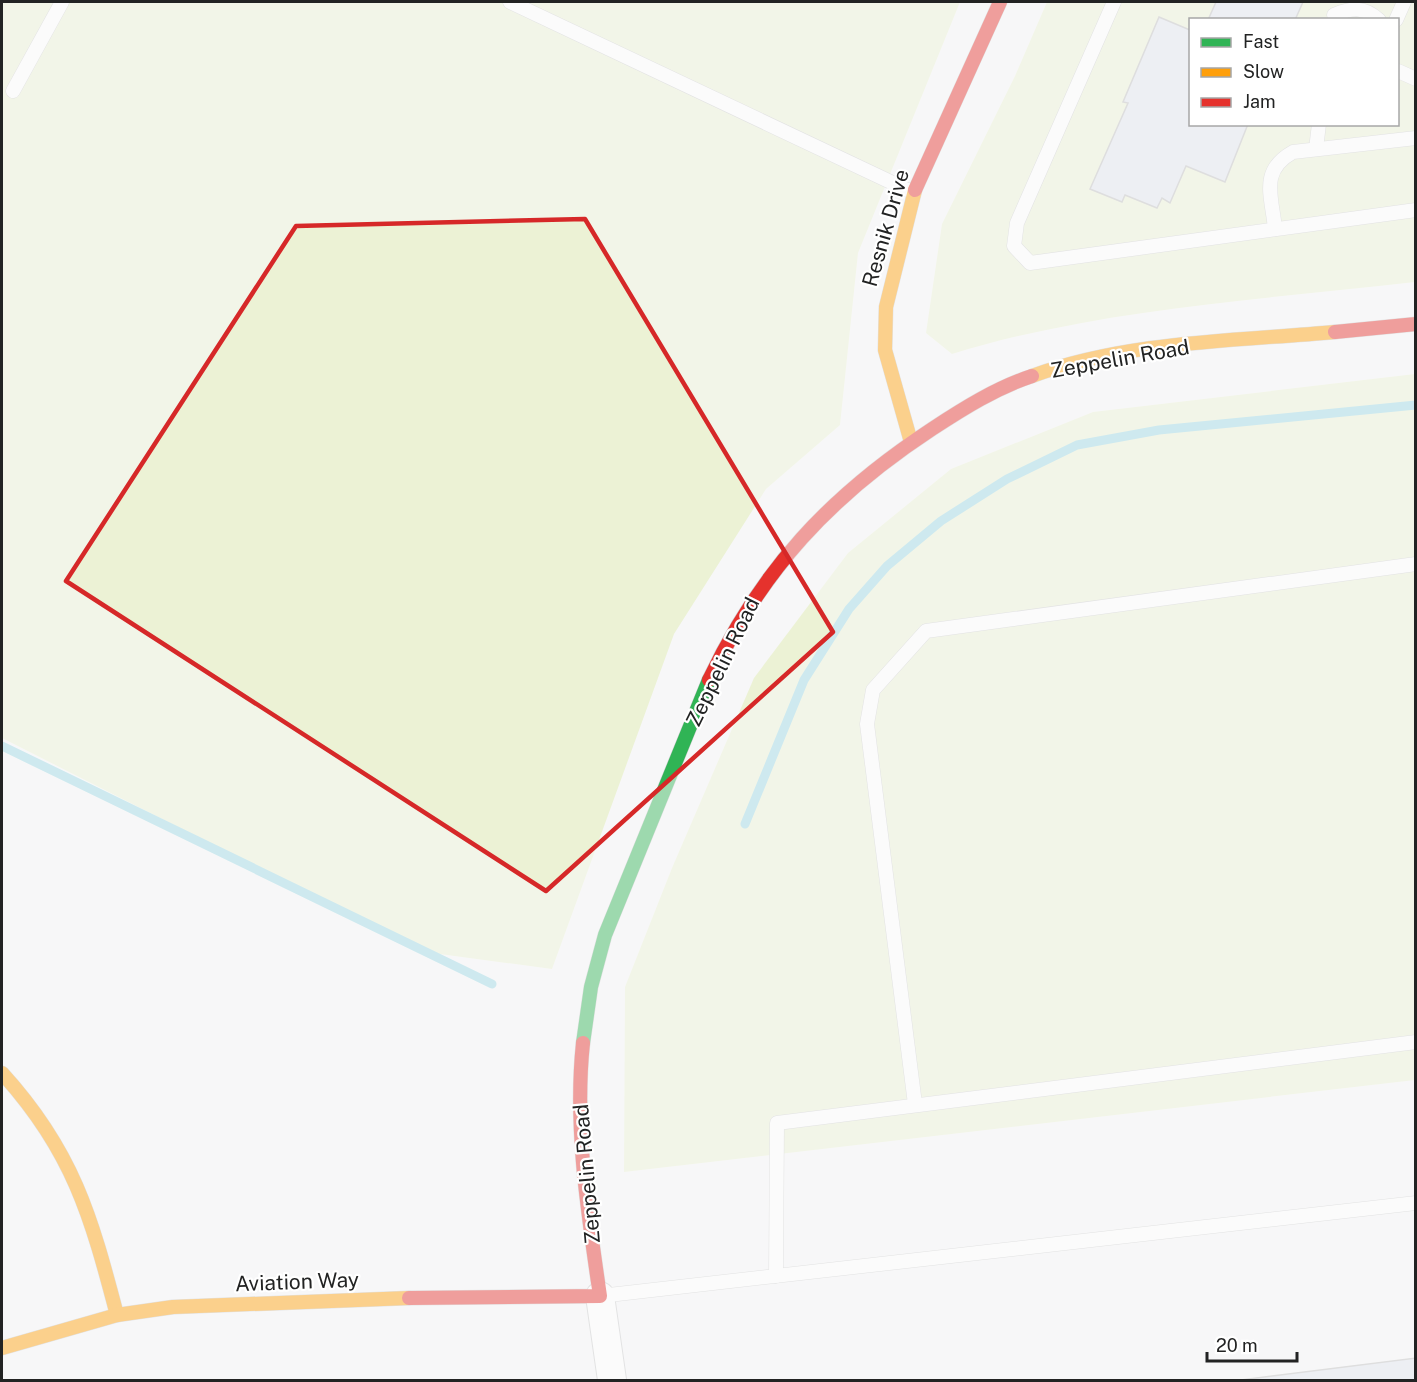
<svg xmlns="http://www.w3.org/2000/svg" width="1417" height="1382" viewBox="0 0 1417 1382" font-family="'Public Sans',sans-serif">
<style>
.green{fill:#ecf2d5;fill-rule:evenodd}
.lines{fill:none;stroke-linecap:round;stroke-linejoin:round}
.stream{stroke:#9bd8e5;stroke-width:9}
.building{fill:#dfe4ee;stroke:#bebebf;stroke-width:1.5}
.lane-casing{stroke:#c8c9ca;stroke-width:15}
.street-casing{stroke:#c8c9ca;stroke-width:30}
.fast-casing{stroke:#c8c9ca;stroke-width:15}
.slow-casing{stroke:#c8c9ca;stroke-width:15}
.jam-casing{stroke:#c8c9ca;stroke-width:15}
.lane{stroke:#fefefe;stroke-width:14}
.street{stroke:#fefefe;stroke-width:28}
.fast{stroke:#30b455;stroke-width:14}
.slow{stroke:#ff9f0a;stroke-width:14}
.jam{stroke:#e5322d;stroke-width:14}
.marked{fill:none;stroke:#d62828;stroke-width:4.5;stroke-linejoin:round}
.labels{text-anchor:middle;stroke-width:4.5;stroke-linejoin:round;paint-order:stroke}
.street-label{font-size:21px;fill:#222323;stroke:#fff}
</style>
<rect width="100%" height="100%" fill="#f7f7f8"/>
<g class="green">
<polygon points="2,2 960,2 858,253 840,425 766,489 674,634 552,969 425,952 2,738"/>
<path d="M1047,2h368v280c-154,18 -314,26 -463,72l-26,-21 16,-109 73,-148zM1190,20h208v104h-208z"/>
<polygon points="1415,374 1415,1080 624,1172 625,987 672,868 754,678 848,553 951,469 1093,412"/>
</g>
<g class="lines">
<g class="stream">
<polyline points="2,746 492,984"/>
<polyline points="745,824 804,680 849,609 887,566 941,521 1007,479 1077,445 1159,430 1416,405"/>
</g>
</g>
<g class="building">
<polygon points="1216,2 1303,2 1295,20 1208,20"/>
<polygon points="1159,17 1190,30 1190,124 1248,124 1225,182 1186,166 1170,203 1162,198 1157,208 1125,195 1122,202 1090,189 1128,103 1123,102"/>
<polygon points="1416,1358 1416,1380 1241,1380"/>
</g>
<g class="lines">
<g class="lane-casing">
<g id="lane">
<polyline points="510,2 914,193"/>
<polyline points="1114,2 1017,223 1014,246 1030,263 1416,210"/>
<path d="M1334,15c17,-7 30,-9 45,5"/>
<polyline points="1396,20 1404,2"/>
<polyline points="1398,71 1416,79"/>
<polyline points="13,91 62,2"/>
<polyline points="1316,149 1319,124"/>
<path d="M1275,229c-3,-33 -16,-58 18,-77l123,-14"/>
<polyline points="915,1104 867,724 873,690 926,631 1416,564"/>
<polyline points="776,1276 777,1123 1416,1042"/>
<polyline points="600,1296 1416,1203"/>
</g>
</g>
<g class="street-casing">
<polyline id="street" points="600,1296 612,1380"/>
</g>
<g class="fast-casing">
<polyline id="fast" points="583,1043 591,987 605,935 709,680"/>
</g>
<g class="slow-casing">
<g id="slow">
<path d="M1032,376c96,-35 203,-35 303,-44"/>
<polyline points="911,442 885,350 886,307 915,190"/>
<path d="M2,1073c71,78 89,143 115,242"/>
<polyline points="2,1348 117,1315 173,1307 409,1298"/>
</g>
</g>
<g class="jam-casing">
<g id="jam">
<polyline points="915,190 1000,2"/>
<polyline points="1335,332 1416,324"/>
<path d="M709,680c52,-110 121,-184 223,-251 32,-21 64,-41 100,-53"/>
<path d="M409,1298l191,-2c-12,-83 -26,-169 -17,-253"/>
</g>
</g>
<use href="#lane" class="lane"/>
<use href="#street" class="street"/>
<use href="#fast" class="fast"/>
<use href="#slow" class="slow"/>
<use href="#jam" class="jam"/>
</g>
<path d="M0 0H1417V1382H0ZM585,219l248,413 -287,259 -480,-310 230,-355z" fill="#f7f7f8" fill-opacity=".55" fill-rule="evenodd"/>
<path class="marked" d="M585,219l248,413 -287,259 -480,-310 230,-355z"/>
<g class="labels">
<g class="street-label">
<text transform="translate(886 228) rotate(-74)" y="7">Resnik Drive</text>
<text transform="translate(1120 359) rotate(-10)" y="7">Zeppelin Road</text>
<text transform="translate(723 662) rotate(-64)" y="7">Zeppelin Road</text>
<text transform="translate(587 1174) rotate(-95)" y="7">Zeppelin Road</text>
<text transform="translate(297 1282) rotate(-2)" y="7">Aviation Way</text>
</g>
</g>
<rect width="1417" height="1382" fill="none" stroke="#222323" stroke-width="6"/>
<rect x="1189" y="18" width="210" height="108" fill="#ffffff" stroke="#a7a7a7" stroke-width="1.5"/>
<rect x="1201" y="38" width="30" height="9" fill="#30b455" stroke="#a7a7a7" stroke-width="1.5"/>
<text x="1243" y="48" font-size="18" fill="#222323">Fast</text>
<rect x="1201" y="68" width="30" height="9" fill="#ff9f0a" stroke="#a7a7a7" stroke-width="1.5"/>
<text x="1243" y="78" font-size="18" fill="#222323">Slow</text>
<rect x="1201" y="98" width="30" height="9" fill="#e5322d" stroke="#a7a7a7" stroke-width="1.5"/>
<text x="1243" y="108" font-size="18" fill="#222323">Jam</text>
<path d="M1207 1352v9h90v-9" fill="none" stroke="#222323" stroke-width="3"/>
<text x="1216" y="1352" font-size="18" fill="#222323" stroke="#ffffff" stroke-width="4.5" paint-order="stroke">20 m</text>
</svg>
